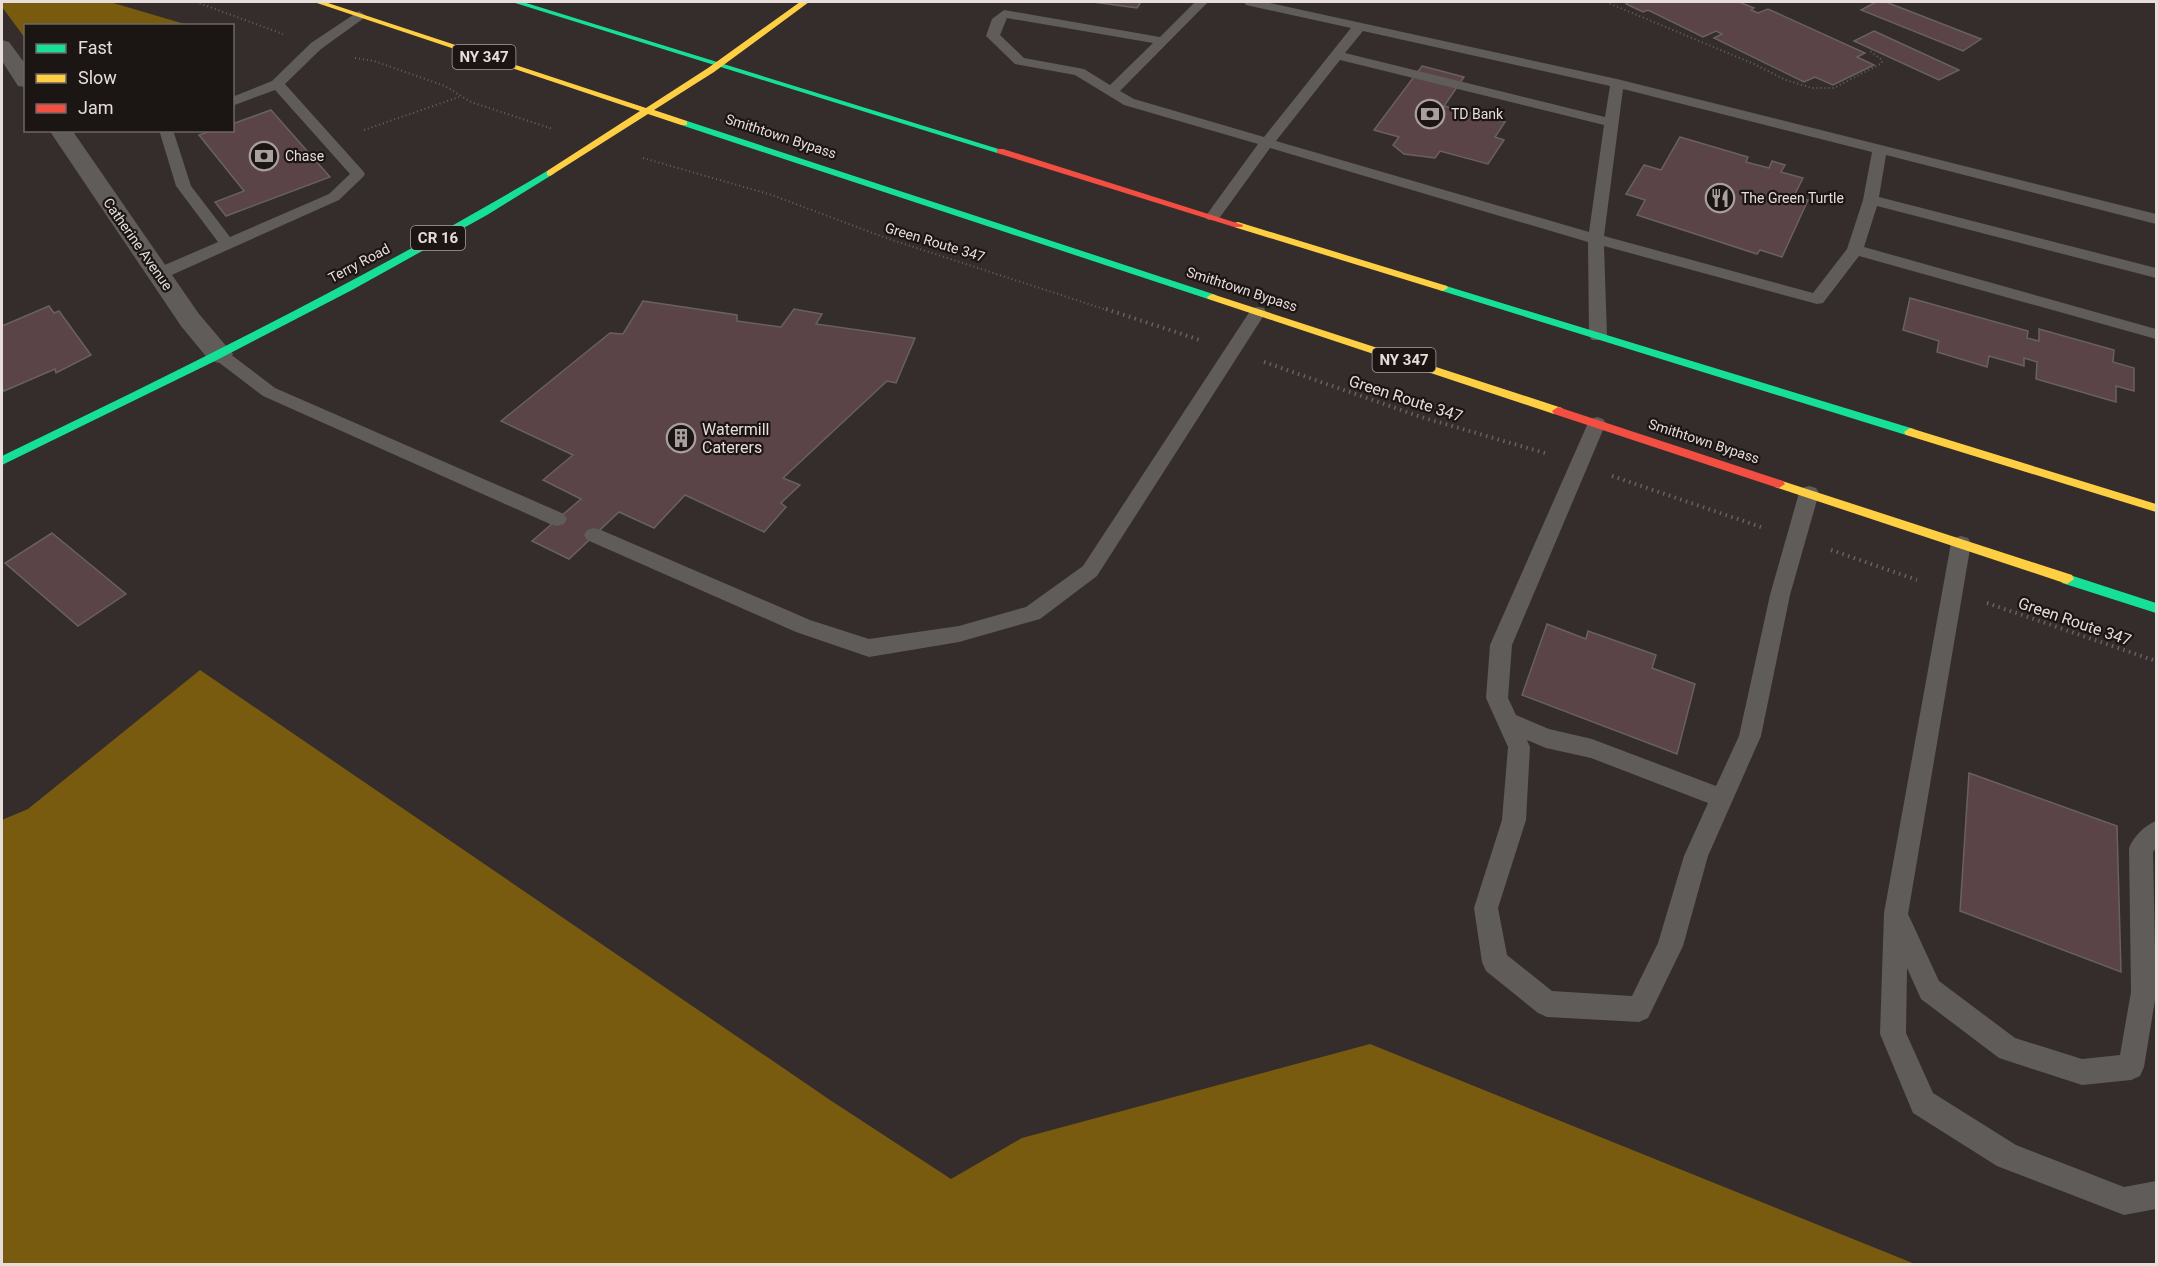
<svg xmlns="http://www.w3.org/2000/svg" width="2158" height="1266" viewBox="0 0 2158 1266" font-family="Roboto,sans-serif">
<style>
.forest{fill:#795b0f}
.building{fill:#5a4448;stroke:#686161;stroke-width:1.5}
.lines{fill:none;stroke-linecap:round;stroke-linejoin:round}
.path-far1{stroke:#656261;stroke-width:2;stroke-dasharray:1 3;stroke-linecap:butt}
.path{stroke:#656261;stroke-width:4;stroke-dasharray:1.5 4.5;stroke-linecap:butt}
.lane{fill:#5f5c5a;fill-rule:evenodd}
.street{fill:#5f5c5a;fill-rule:evenodd}
.fast{fill:#16e098;fill-rule:evenodd}
.slow{fill:#ffcf43;fill-rule:evenodd}
.jam{fill:#f24e42;fill-rule:evenodd}
.labels{text-anchor:middle;stroke-width:4.5;stroke-linejoin:round;paint-order:stroke}
.far-poi-label{font-size:14px;fill:#e7dddb;stroke:#1b1513;text-anchor:start}
.far-street-label{font-size:14px;fill:#e7dddb;stroke:#1b1513}
.shield{fill:#1b1513;stroke:#aaa19f;stroke-width:1.5}
.shield-label{font-size:15px;font-weight:bold;fill:#e7dddb}
.street-label{font-size:16px;fill:#e7dddb;stroke:#1b1513}
.poi-label{font-size:16px;fill:#e7dddb;stroke:#1b1513;text-anchor:start}
</style>
<rect width="100%" height="100%" fill="#352d2b"/>
<g class="forest">
<polygon points="2,2 110,2 188,25 26,26 25,38 2,7"/>
<polygon points="200,670 830,1100 951,1179 1022,1138 1370,1044 1915,1264 2,1264 2,820 28,809"/>
</g>
<g class="building">
<polygon points="1093,2 1141,2 1137,8"/>
<polygon points="1627,2 1739,2 1754,8 1751,10 1758,13 1768,9 1865,53 1857,57 1874,65 1833,85 1815,77 1804,82 1714,38 1722,34 1716,31 1703,37 1648,10 1643,12 1626,4 1629,2"/>
<polygon points="1876,2 1886,2 1981,39 1963,51 1861,10"/>
<polygon points="1874,31 1959,70 1939,80 1854,41"/>
<polygon points="1422,66 1464,77 1444,106 1505,122 1495,137 1504,140 1488,164 1440,151 1435,158 1404,154 1393,145 1399,137 1374,130"/>
<polygon points="271,110 330,177 226,216 215,202 244,191 199,135 213,130 232,130 232,124"/>
<polygon points="1680,137 1748,157 1746,162 1769,168 1772,161 1785,165 1781,172 1803,178 1794,196 1808,200 1782,257 1760,250 1757,254 1637,215 1645,200 1626,194 1644,165 1661,170"/>
<polygon points="1910,298 2028,331 2027,338 2039,341 2039,329 2114,350 2113,362 2134,368 2134,391 2116,386 2116,402 2036,379 2037,362 2024,358 2024,366 1989,356 1987,367 1937,352 1939,341 1903,330"/>
<polygon points="643,301 737,315 737,321 781,327 794,309 822,314 816,324 915,338 896,383 887,381 783,478 800,485 781,503 786,507 764,532 685,495 654,528 619,512 569,559 532,541 581,499 543,480 573,455 501,421 610,333 623,334"/>
<polygon points="49,306 54,313 59,311 91,355 56,373 55,369 4,391 2,388 2,326"/>
<polygon points="52,533 126,594 78,626 5,563"/>
<polygon points="1547,624 1586,639 1588,631 1656,655 1652,668 1695,684 1677,754 1522,695"/>
<polygon points="1969,773 2117,826 2121,972 1960,911"/>
</g>
<g class="lines">
<g class="path-far1">
<polyline points="196,2 283,34"/>
<polyline points="1606,2 1754,64 1786,80 1812,88 1834,88 1882,63 1882,60 1870,51"/>
<polyline points="355,58 374,61 445,86 471,102 553,129"/>
<polyline points="364,130 459,97"/>
<polyline points="643,158 772,195 886,238 1110,311"/>
</g>
<g class="path">
<polyline points="1106,309 1200,340"/>
<polyline points="1264,362 1421,417 1545,453"/>
<polyline points="1612,476 1761,527"/>
<polyline points="1831,550 1917,580"/>
<polyline points="1987,603 2156,661"/>
</g>
<g class="lane">
<path d="M1195,2h13l-88,89 14,8 130,38 87,-109 -105,-23 -2,-3h21l352,77 539,135v10l-270,-69 -7,42 277,71v10l-279,-72 -13,41 292,82v10l-297,-83 -36,47 -6,1 -213,-58 3,90 -3,4h-12l-3,-4 -1,-94 -318,-94 -52,72h-10l-3,-3 53,-73 -134,-39 -49,-30 -60,-11 -29,-28 6,-17 12,-9 156,27zM1007,18l146,25 -43,42 -26,-16 -60,-11 -24,-23zM1363,31l247,55 -5,31 -260,-64zM1340,60l264,65 -15,107 -313,-91zM1623,89l249,63 -9,48 -16,49 -34,44 -209,-57z"/>
<polygon points="359,11 365,15 364,18 321,49 285,84 363,171 365,174 363,177 339,200 165,278 153,278 151,274 153,270 218,242 176,186 159,130 173,130 191,186 230,237 329,194 350,174 275,90 232,106 232,97 272,81 311,43"/>
<polygon points="1258,307 1264,308 1266,312 1097,576 1040,619 959,642 869,657 796,632 587,540 584,535 587,530 594,528 601,530 810,620 869,639 959,626 1026,607 1083,566 1252,308"/>
<polygon points="219,348 225,350 275,388 564,514 567,519 564,524 557,526 550,524 263,396 213,358 210,354 213,350"/>
<path d="M1597,417l6,2 3,4 -94,222 -4,53 8,17 33,14 43,10 124,47 23,-50 31,-141 29,-102 3,-5 7,-2 7,2 3,5 -29,102 -29,141 -53,120 -25,90 -35,72 -9,4 -92,-5 -9,-4 -52,-42 -4,-9 -8,-54 28,-88 6,-73 -22,-49 4,-53 98,-222 3,-4zM1527,740l19,8 45,10 117,45 -24,53 -26,87 -26,53 -80,-5 -45,-36 -9,-47 28,-88 4,-73z"/>
<path d="M1961,536l7,2 3,5 -63,371 31,67 76,57 67,21 38,-4 11,-63 -2,-144c5,-12 15,-22 27,-27v27l-3,4 3,142 -12,73 -4,9 -9,4 -49,5 -83,-27 -78,-59 -14,-31 -1,65 27,60 83,52 108,42 32,-6v28l-32,6 -127,-49 -84,-53 -33,-79 4,-121 67,-370 3,-5z"/>
</g>
<g class="street">
<polygon points="2,40 9,42 26,65 26,87 18,86 2,61"/>
<polygon points="49,130 72,130 199,314 233,354 229,360 219,363 209,360 181,326"/>
</g>
<g class="fast">
<polygon points="512,2 523,2 1005,151 997,153"/>
<polygon points="681,121 687,121 1216,295 1217,297 1216,299 1208,299 681,125"/>
<path d="M547,171l8,2 -68,42 -135,75 -137,71 -213,104v-9c185,-89 368,-180 545,-285z"/>
<polygon points="1443,285 1914,429 1916,432 1914,435 1906,435 1439,290 1438,288"/>
<polygon points="2067,574 2156,603 2156,613 2062,583 2060,579"/>
</g>
<g class="slow">
<polygon points="314,2 325,2 646,108 708,68 800,2 809,2 714,72 654,110 687,121 687,125 681,125 648,114 550,176 547,175 547,171 640,111"/>
<polygon points="1238,222 1447,286 1448,288 1443,291 1439,290 1234,227 1234,223"/>
<polygon points="1212,294 1562,408 1564,411 1562,414 1554,414 1208,299 1207,297"/>
<polygon points="1910,428 2156,504 2156,512 1906,435 1904,432"/>
<polygon points="1779,480 2072,575 2074,579 2067,584 1775,487 1773,484"/>
</g>
<g class="jam">
<polygon points="997,149 1003,149 1243,225 1242,227 1234,227 997,153"/>
<polygon points="1558,407 1783,481 1785,484 1779,488 1775,487 1554,414 1552,411"/>
</g>
</g>
<defs>
<g id="bank-ring" transform="scale(1.5)"><circle r="9.5" fill="#1b1513" stroke="#a99f9d" stroke-width="1.5"/><path d="M-6-4H6V4H-6ZM0-2.3a2.3 2.3 0 1 0 0 4.6a2.3 2.3 0 1 0 0-4.6Z" fill="#a99f9d"/></g>
<g id="restaurant-ring" transform="scale(1.5)"><circle r="9.5" fill="#1b1513" stroke="#a99f9d" stroke-width="1.5"/><path d="M-5-6h1v4h1v-4h1v4h1v-4h1v5L-1.5 .5V6h-2V.5L-5-1ZM5-6V6H3V1.5H1.5Q1.5-4 5-6Z" fill="#a99f9d"/></g>
<g id="building-ring" transform="scale(1.5)"><circle r="9.5" fill="#1b1513" stroke="#a99f9d" stroke-width="1.5"/><path d="M-4-6H4V6H1V3H-1V6H-4ZM-2.5-4.3h1.7v1.8h-1.7ZM.8-4.3h1.7v1.8H.8ZM-2.5-1h1.7V.8h-1.7ZM.8-1h1.7V.8H.8Z" fill="#a99f9d"/></g>
</defs>
<g fill-rule="evenodd">
<use href="#bank-ring" x="1430" y="114"/>
<use href="#bank-ring" x="264" y="156"/>
<use href="#restaurant-ring" x="1720" y="198"/>
<use href="#building-ring" x="681" y="438"/>
</g>
<g class="labels">
<g class="far-poi-label">
<text x="1451" y="119">TD Bank</text>
<text x="285" y="161">Chase</text>
<text x="1741" y="203">The Green Turtle</text>
</g>
<g class="far-street-label">
<text transform="translate(781 136) rotate(18)" y="5">Smithtown Bypass</text>
<text transform="translate(935 242) rotate(17)" y="5">Green Route 347</text>
<text transform="translate(138 244) rotate(55)" y="5">Catherine Avenue</text>
<text transform="translate(359 263) rotate(-28)" y="5">Terry Road</text>
<text transform="translate(1242 289) rotate(18)" y="5">Smithtown Bypass</text>
<text transform="translate(1704 441) rotate(18)" y="5">Smithtown Bypass</text>
</g>
<g class="shield">
<rect x="452.5" y="45" width="63" height="24" rx="4.5"/>
<rect x="411" y="226" width="54" height="24" rx="4.5"/>
<rect x="1372.5" y="348" width="63" height="24" rx="4.5"/>
</g>
<g class="shield-label">
<text x="484" y="62">NY 347</text>
<text x="438" y="243">CR 16</text>
<text x="1404" y="365">NY 347</text>
</g>
<g class="street-label">
<text transform="translate(1406 398) rotate(18)" y="6">Green Route 347</text>
<text transform="translate(2075 621) rotate(19)" y="6">Green Route 347</text>
</g>
<g class="poi-label">
<text x="702" y="435">Watermill<tspan x="702" dy="18">Caterers</tspan></text>
</g>
</g>
<rect width="2158" height="1266" fill="none" stroke="#e7dddb" stroke-width="6"/>
<rect x="24" y="24" width="210" height="108" fill="#1b1513" stroke="#6d6563" stroke-width="1.5"/>
<rect x="36" y="44" width="30" height="9" fill="#16e098" stroke="#6d6563" stroke-width="1.5"/>
<text x="78" y="54" font-size="18" fill="#e7dddb">Fast</text>
<rect x="36" y="74" width="30" height="9" fill="#ffcf43" stroke="#6d6563" stroke-width="1.5"/>
<text x="78" y="84" font-size="18" fill="#e7dddb">Slow</text>
<rect x="36" y="104" width="30" height="9" fill="#f24e42" stroke="#6d6563" stroke-width="1.5"/>
<text x="78" y="114" font-size="18" fill="#e7dddb">Jam</text>
</svg>
